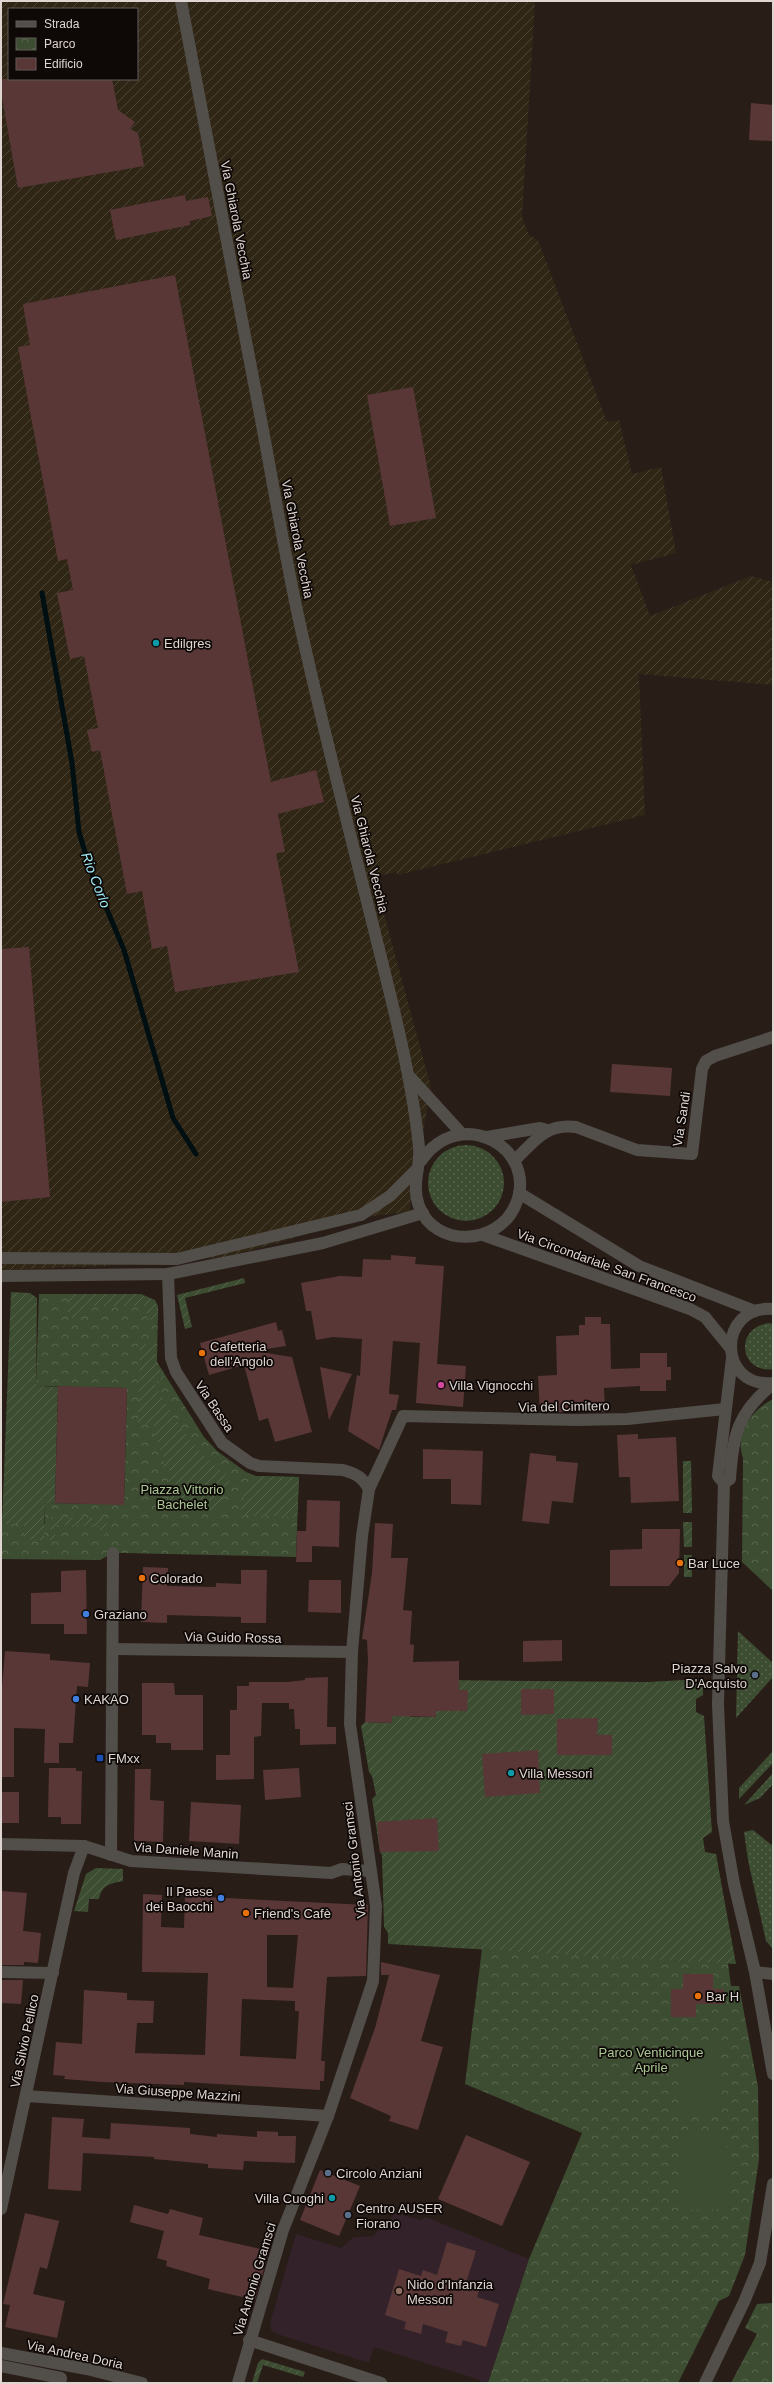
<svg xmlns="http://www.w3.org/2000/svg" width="774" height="2384" viewBox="0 0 774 2384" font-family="Arial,sans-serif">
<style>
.industrial{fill:url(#industrial-furrows);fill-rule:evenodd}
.education{fill:#332229}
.grass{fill:url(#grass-dots)}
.park{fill:url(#park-crowns)}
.garden{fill:url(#garden-furrows)}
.pitch{fill:#3d4d32}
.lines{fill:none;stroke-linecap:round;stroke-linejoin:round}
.stream{stroke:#000f12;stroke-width:5}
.building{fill:#593737;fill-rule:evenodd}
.minor{stroke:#524e49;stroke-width:12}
.culture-dot{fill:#0f9aa8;stroke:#0e0907;stroke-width:1.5}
.food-dot{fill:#e8710a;stroke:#0e0907;stroke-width:1.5}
.hotel-dot{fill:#d1479c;stroke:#0e0907;stroke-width:1.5}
.shop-dot{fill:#3f7fe0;stroke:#0e0907;stroke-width:1.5}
.service-dot{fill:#5c6f8a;stroke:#0e0907;stroke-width:1.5}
.transit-dot{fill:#1a4fb4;stroke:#0e0907;stroke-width:1.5}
.education-dot{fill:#8d6e63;stroke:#0e0907;stroke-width:1.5}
.labels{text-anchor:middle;stroke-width:3.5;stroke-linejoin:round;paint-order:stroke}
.street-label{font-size:13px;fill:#dfd6d2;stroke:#0e0907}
.poi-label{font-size:13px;fill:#dfd6d2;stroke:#0e0907;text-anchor:start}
.park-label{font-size:13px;fill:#abc994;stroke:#0e0907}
.water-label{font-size:14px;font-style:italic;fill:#9feefb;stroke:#0e0907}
</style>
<defs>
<pattern id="industrial-furrows" width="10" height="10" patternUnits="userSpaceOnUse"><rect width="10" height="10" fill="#302616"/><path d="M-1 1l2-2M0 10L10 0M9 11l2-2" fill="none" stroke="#4e4537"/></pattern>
<pattern id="grass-dots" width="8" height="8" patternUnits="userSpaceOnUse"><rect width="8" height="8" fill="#3d4d32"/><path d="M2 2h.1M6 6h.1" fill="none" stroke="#59664f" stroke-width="1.8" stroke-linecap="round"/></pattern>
<pattern id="park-crowns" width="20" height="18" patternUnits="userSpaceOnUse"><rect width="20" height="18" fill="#3d4d32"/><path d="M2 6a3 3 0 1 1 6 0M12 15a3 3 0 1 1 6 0" fill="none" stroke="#59664f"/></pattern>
<pattern id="garden-furrows" width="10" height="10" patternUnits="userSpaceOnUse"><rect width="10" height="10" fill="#3d4d32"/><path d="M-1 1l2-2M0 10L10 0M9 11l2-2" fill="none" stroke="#59664f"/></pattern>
</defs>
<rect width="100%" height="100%" fill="#291d18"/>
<path class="industrial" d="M1,1l534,1 -13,215 7,18 9,5 69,182 12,-2 13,54 29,-7 15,86 -45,12 19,51 101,-40 22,6v103l-134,-11 6,141 -247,60 -2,-3 -22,5 57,210 -22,125 -52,6 -79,25 -53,14 -120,9 -104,4zM9,9h128v70h-128z"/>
<polygon class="education" points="396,2213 421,2220 426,2217 529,2259 488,2383 479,2383 480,2380 374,2347 369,2363 277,2334 271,2330 270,2323 296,2234 341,2248 354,2237 373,2236"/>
<g class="grass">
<circle cx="466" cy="1183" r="38"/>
<path d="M769,1323l4,1v45c-33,5 -40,-41 -4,-46z"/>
<polygon points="738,1631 773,1663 773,1677 736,1718"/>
<polygon points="773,1751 773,1763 739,1799 739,1788"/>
<polygon points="773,1773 773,1784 760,1798 744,1805"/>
<polygon points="753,1830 773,1846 773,1949 766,1941 748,1860 744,1832"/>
</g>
<g class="park">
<polygon points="39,1294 141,1294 155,1300 158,1306 157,1362 204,1437 217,1451 246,1472 256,1476 299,1477 296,1557 125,1553 113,1553 100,1560 1,1559 2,1524 45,1524 45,1503 124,1504 127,1388 36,1386"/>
<path d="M773,1399v192l-31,-29 1,-104c-9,-25 9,-48 30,-59z"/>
<polygon points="482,1949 728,1963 731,1986 739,1986 758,2087 759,2159 745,2255 729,2296 719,2301 678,2383 488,2383 529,2259 582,2133 465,2084"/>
<polygon points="773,2303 773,2383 731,2383 757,2334 745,2328 757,2304"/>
</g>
<g class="garden">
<polygon points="244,1278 245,1283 185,1298 192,1327 185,1329 177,1295"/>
<polygon points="11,1292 30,1293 37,1298 36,1386 58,1387 55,1503 45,1503 44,1540 24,1539 24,1524 2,1524"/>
<polygon points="69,1294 141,1294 156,1302 158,1320 147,1319 147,1306 84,1306 83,1319 73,1319 68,1313"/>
<path d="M140,1344h16v18l9,15 -11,6c21,37 41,70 76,95l-12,32 -50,-1 1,-38h-6l1,-21h-6v-11h-4v-15l-16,-1z"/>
<polygon points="683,1461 691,1461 692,1513 683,1513"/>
<polygon points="256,1476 299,1477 297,1517 245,1515 244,1520 243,1520 239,1515 245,1492"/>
<polygon points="51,1517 107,1518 107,1536 100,1536 100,1526 55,1525 55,1540 50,1540"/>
<polygon points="683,1522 692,1522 692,1547 684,1547"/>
<rect x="684" y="1555" width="8" height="22"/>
<polygon points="703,1679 703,1695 696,1699 696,1712 704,1716 712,1832 703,1838 705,1852 716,1854 736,1964 388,1944 388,1933 384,1927 382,1855 380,1852 372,1799 376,1795 372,1776 369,1772 361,1726 365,1722 392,1723 393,1705 412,1717 436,1717 437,1680 648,1682"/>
<path d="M96,1868l27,1v12c-14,3 -21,4 -24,18h-10l-1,13 -14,-1 12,-37z"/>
<polygon points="262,2359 305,2372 303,2377 263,2365 257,2383 252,2383 258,2363"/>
</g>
<g class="pitch">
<polygon points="719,2043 721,2114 681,2115 679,2044"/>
<polygon points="727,2131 729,2209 681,2210 679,2133"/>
</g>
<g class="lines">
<polyline class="stream" points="42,593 72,763 79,832 90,869 124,950 173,1118 196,1154"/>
</g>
<g class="building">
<polygon points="1,79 112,79 118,110 135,122 130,129 138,133 144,166 18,188 1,92"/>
<polygon points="751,103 773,105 773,141 749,140"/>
<polygon points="185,195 186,201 208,197 212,216 190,221 190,225 116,240 110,210"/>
<polygon points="175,275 271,782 316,770 324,802 278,814 285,852 276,853 299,972 175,992 167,946 152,949 142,891 127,894 100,750 92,752 87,730 98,728 84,656 70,659 57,593 73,590 67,559 58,561 18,347 30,345 23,304"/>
<polygon points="413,387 436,518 390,526 367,395"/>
<polygon points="29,947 50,1197 1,1202 1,949"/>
<polygon points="612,1064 672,1068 670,1096 610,1092"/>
<polygon points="391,1255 416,1257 415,1264 444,1266 437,1364 466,1366 463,1407 416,1403 420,1343 393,1341 389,1394 399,1395 396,1410 392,1410 379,1450 348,1431 357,1375 360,1376 362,1339 333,1337 316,1340 311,1311 306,1311 301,1283 340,1276 362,1277 363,1259 391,1260"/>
<polygon points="585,1317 601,1317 601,1324 610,1324 611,1369 640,1368 640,1353 667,1353 667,1367 671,1367 671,1380 666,1380 666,1391 640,1391 640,1386 604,1388 605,1412 540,1412 538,1376 557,1375 556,1336 579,1335 579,1325 585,1325"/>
<polygon points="276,1322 278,1331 282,1330 286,1346 254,1351 292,1357 312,1432 275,1442 268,1418 259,1421 244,1365 209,1375 200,1343"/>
<polygon points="320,1367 352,1374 329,1420"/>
<polygon points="58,1386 127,1388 124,1505 55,1503"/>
<polygon points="638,1434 638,1439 676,1437 679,1501 631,1503 630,1477 619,1477 617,1435"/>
<polygon points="423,1449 483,1451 481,1505 451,1504 451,1479 423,1479"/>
<polygon points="530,1453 556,1456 556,1461 578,1463 573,1503 552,1501 549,1524 522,1521"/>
<polygon points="307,1500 340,1501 339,1547 312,1546 312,1562 296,1562 297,1531 306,1531"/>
<polygon points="375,1523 393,1524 391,1558 408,1558 403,1610 412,1611 410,1644 414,1645 413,1662 459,1661 459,1690 468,1690 467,1711 436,1711 436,1717 392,1716 392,1723 365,1722 368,1660 367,1640 362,1639 372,1573"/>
<polygon points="642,1529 680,1529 679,1573 669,1586 610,1586 610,1550 642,1549"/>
<polygon points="143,1567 168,1568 167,1586 216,1587 216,1583 241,1584 241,1570 267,1570 266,1623 241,1623 241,1617 167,1615 167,1623 141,1622"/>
<polygon points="86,1570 87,1634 64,1634 64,1624 31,1624 31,1593 61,1592 61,1571"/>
<polygon points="309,1580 341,1580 341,1613 308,1612"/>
<polygon points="562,1640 562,1661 523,1662 523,1641"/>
<polygon points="5,1651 50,1654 50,1660 90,1663 88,1687 77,1686 73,1743 59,1743 59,1763 44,1763 45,1729 14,1728 14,1777 1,1777 1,1700"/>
<polygon points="328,1677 327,1727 336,1727 336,1744 300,1745 300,1729 295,1729 294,1709 289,1709 289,1703 262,1703 261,1736 254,1737 254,1779 216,1780 216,1755 230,1755 230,1710 237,1710 237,1686 249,1686 249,1682 288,1682 305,1680 305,1678"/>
<polygon points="142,1683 174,1683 175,1695 203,1695 203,1750 171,1750 171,1743 156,1743 156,1735 142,1735"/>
<polygon points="521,1689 554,1689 554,1714 521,1715"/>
<polygon points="598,1718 597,1735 612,1735 612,1755 557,1755 557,1719"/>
<polygon points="538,1750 540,1793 485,1797 482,1754"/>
<polygon points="49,1768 76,1768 76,1771 82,1771 81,1824 61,1824 61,1817 48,1817"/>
<polygon points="299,1768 301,1797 265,1800 263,1770"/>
<polygon points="135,1769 151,1769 150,1800 164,1801 163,1842 134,1841"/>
<rect x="1" y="1792" width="18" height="31"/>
<polygon points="191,1802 241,1805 239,1844 189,1841"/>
<polygon points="437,1818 439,1851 380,1852 377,1822"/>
<polygon points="2,1891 27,1893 23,1931 41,1933 38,1963 24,1962 24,1965 1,1965"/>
<path d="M143,1894l19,1 -1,32 23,1 1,-32 183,9 -2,71 -39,1 -6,84h4l-1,20h-4v9l-136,-8v3l-82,-3 -38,-3 1,-3 -12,-1 3,-33 26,2 2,-54 43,3v7l27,1 -1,22h-16l-2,30 70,2 3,-82 -66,-1zM267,1935h31l-5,53 -26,-1zM242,1999l53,2v10h4l-3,48 -56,-3z"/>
<polygon points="381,1962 440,1975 421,2041 443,2047 418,2130 389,2121 391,2116 350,2098 375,2028 389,1975 381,1975"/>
<polygon points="683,1974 713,1974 713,1989 724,1989 724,2004 696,2004 696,2017 671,2017 671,1989 683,1989"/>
<polygon points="1,1980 23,1980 21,2004 1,2003"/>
<polygon points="52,2117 84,2119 82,2137 110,2139 111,2123 190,2128 190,2134 217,2137 217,2134 257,2137 257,2131 278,2132 278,2136 296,2136 295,2163 244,2161 243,2170 208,2168 208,2164 154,2159 154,2157 83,2153 81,2191 48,2189"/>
<polygon points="466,2135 530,2162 502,2226 438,2199"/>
<polygon points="320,2170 360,2186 339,2236 300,2220"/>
<polygon points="134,2205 168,2214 170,2209 203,2218 199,2235 269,2251 255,2300 208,2289 210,2279 166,2266 167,2261 157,2258 164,2231 130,2222"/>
<polygon points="25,2213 59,2221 47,2269 40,2267 33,2294 65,2301 57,2338 5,2327 10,2305 3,2304"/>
<polygon points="447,2242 476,2251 466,2283 480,2288 477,2297 499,2304 486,2347 463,2340 461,2346 445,2342 448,2332 423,2324 421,2334 404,2329 406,2322 385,2315 399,2269 421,2276 423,2270 437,2275"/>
</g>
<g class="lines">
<g class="minor">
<path d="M181,1c26,134 51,269 77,403 13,67 24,135 38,202 28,131 63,261 95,392 12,49 23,98 28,149 2,20 -8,38 0,59 16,43 79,39 96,0 26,-57 -55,-103 -94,-45"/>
<polyline points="410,1077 462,1134"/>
<polyline points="487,1137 540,1128 547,1130"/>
<path d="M514,1161c20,-19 31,-38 62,-34l61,23 55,4 10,-85 4,-8 9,-5 58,-19"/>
<polyline points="519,1193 639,1266 755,1311"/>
<polyline points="483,1235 690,1309 705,1317 731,1349"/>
<polyline points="1,1258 177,1259 361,1215 390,1196 418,1168"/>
<path d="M168,1274l3,84 5,14 46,71 28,20 9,3 84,4c14,4 19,7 26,19"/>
<polyline points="1,1276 168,1274 323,1243 423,1213"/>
<path d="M773,1309c-55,-5 -57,79 0,74"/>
<polyline points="732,1358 718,1476 724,1483 718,1704 723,1821 734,1884 755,1972 773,2074"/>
<path d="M724,1483l6,-4c3,-44 7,-66 43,-95"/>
<polyline points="113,1649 352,1652"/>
<polyline points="1,1844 84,1846 131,1861 331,1873 342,1869 370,1871"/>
<polyline points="111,1855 113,1553"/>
<polyline points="1,1972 53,1973"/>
<polyline points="755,1972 773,1974"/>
<polyline points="26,2096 328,2116"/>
<polyline points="1,2209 74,1873 84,1846"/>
<polyline points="249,2340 381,2383"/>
<polyline points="1,2353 87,2369 142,2383"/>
<polyline points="1,2366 61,2378 60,2383"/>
<polyline points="238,2383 283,2230 328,2116 373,1981 376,1906 350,1724 352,1652 362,1536 369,1489 403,1416 577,1420 627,1419 725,1409"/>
<polyline points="705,2383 744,2302 760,2263 773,2184"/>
</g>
</g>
<g class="culture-dot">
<circle cx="156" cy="643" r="4"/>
<circle cx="511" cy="1773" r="4"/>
<circle cx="332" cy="2198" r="4"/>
</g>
<g class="food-dot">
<circle cx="202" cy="1353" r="4"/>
<circle cx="680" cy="1563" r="4"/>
<circle cx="142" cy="1578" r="4"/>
<circle cx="246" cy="1913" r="4"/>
<circle cx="698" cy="1996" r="4"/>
</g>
<circle class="hotel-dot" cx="441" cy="1385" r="4"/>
<g class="shop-dot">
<circle cx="86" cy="1614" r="4"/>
<circle cx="76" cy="1699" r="4"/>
<circle cx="221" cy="1898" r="4"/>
</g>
<g class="service-dot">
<circle cx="755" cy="1675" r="4"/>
<circle cx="328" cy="2173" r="4"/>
<circle cx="348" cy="2215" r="4"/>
</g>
<rect class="transit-dot" x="96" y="1754" width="8" height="8" rx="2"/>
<circle class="education-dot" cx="399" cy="2291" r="4"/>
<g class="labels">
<g class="street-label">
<text transform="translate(237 220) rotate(79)" y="5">Via Ghiarola Vecchia</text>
<text transform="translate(298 539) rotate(79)" y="5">Via Ghiarola Vecchia</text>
<text transform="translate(370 854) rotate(76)" y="5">Via Ghiarola Vecchia</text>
<text transform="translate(681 1119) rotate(-81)" y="5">Via Sandi</text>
<text transform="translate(607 1265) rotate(20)" y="5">Via Circondariale San Francesco</text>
<text transform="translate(215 1406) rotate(56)" y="5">Via Bassa</text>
<text transform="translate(564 1406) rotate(-1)" y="5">Via del Cimitero</text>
<text transform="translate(233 1637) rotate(1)" y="5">Via Guido Rossa</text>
<text transform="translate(186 1850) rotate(4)" y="5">Via Daniele Manin</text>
<text transform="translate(354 1860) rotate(-97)" y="5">Via Antonio Gramsci</text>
<text transform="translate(24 2041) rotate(-78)" y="5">Via Silvio Pellico</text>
<text transform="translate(178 2092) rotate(4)" y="5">Via Giuseppe Mazzini</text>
<text transform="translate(254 2279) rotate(-73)" y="5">Via Antonio Gramsci</text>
<text transform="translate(75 2354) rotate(12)" y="5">Via Andrea Doria</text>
</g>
<g class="poi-label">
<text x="164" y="648">Edilgres</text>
<text x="210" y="1351">Cafetteria<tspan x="210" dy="15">dell'Angolo</tspan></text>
<text x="449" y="1390">Villa Vignocchi</text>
<text x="688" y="1568">Bar Luce</text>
<text x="150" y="1583">Colorado</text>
<text x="94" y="1619">Graziano</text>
<text x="747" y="1673" text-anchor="end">Piazza Salvo<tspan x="747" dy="15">D'Acquisto</tspan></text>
<text x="84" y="1704">KAKAO</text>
<text x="108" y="1763">FMxx</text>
<text x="519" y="1778">Villa Messori</text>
<text x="213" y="1896" text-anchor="end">Il Paese<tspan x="213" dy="15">dei Baocchi</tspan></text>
<text x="254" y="1918">Friend's Cafè</text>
<text x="706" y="2001">Bar H</text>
<text x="336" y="2178">Circolo Anziani</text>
<text x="324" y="2203" text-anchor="end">Villa Cuoghi</text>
<text x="356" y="2213">Centro AUSER<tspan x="356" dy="15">Fiorano</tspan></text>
<text x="407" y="2289">Nido d’Infanzia<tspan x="407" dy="15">Messori</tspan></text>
</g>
<g class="park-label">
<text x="182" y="1494">Piazza Vittorio<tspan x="182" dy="15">Bachelet</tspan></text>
<text x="651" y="2057">Parco Venticinque<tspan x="651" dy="15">Aprile</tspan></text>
</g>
<g class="water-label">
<text transform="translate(96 880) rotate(69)" y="5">Rio Corlo</text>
</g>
</g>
<rect width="774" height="2384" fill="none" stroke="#dfd6d2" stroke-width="4"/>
<rect x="8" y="8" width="130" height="72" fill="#0e0907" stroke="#625b58"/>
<rect x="16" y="21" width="20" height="6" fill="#524e49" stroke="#625b58"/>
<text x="44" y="28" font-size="12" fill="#dfd6d2">Strada</text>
<rect x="16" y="38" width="20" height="12" fill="url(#park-crowns)" stroke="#625b58"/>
<text x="44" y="48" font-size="12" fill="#dfd6d2">Parco</text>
<rect x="16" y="58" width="20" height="12" fill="#593737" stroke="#625b58"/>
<text x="44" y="68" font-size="12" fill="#dfd6d2">Edificio</text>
</svg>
